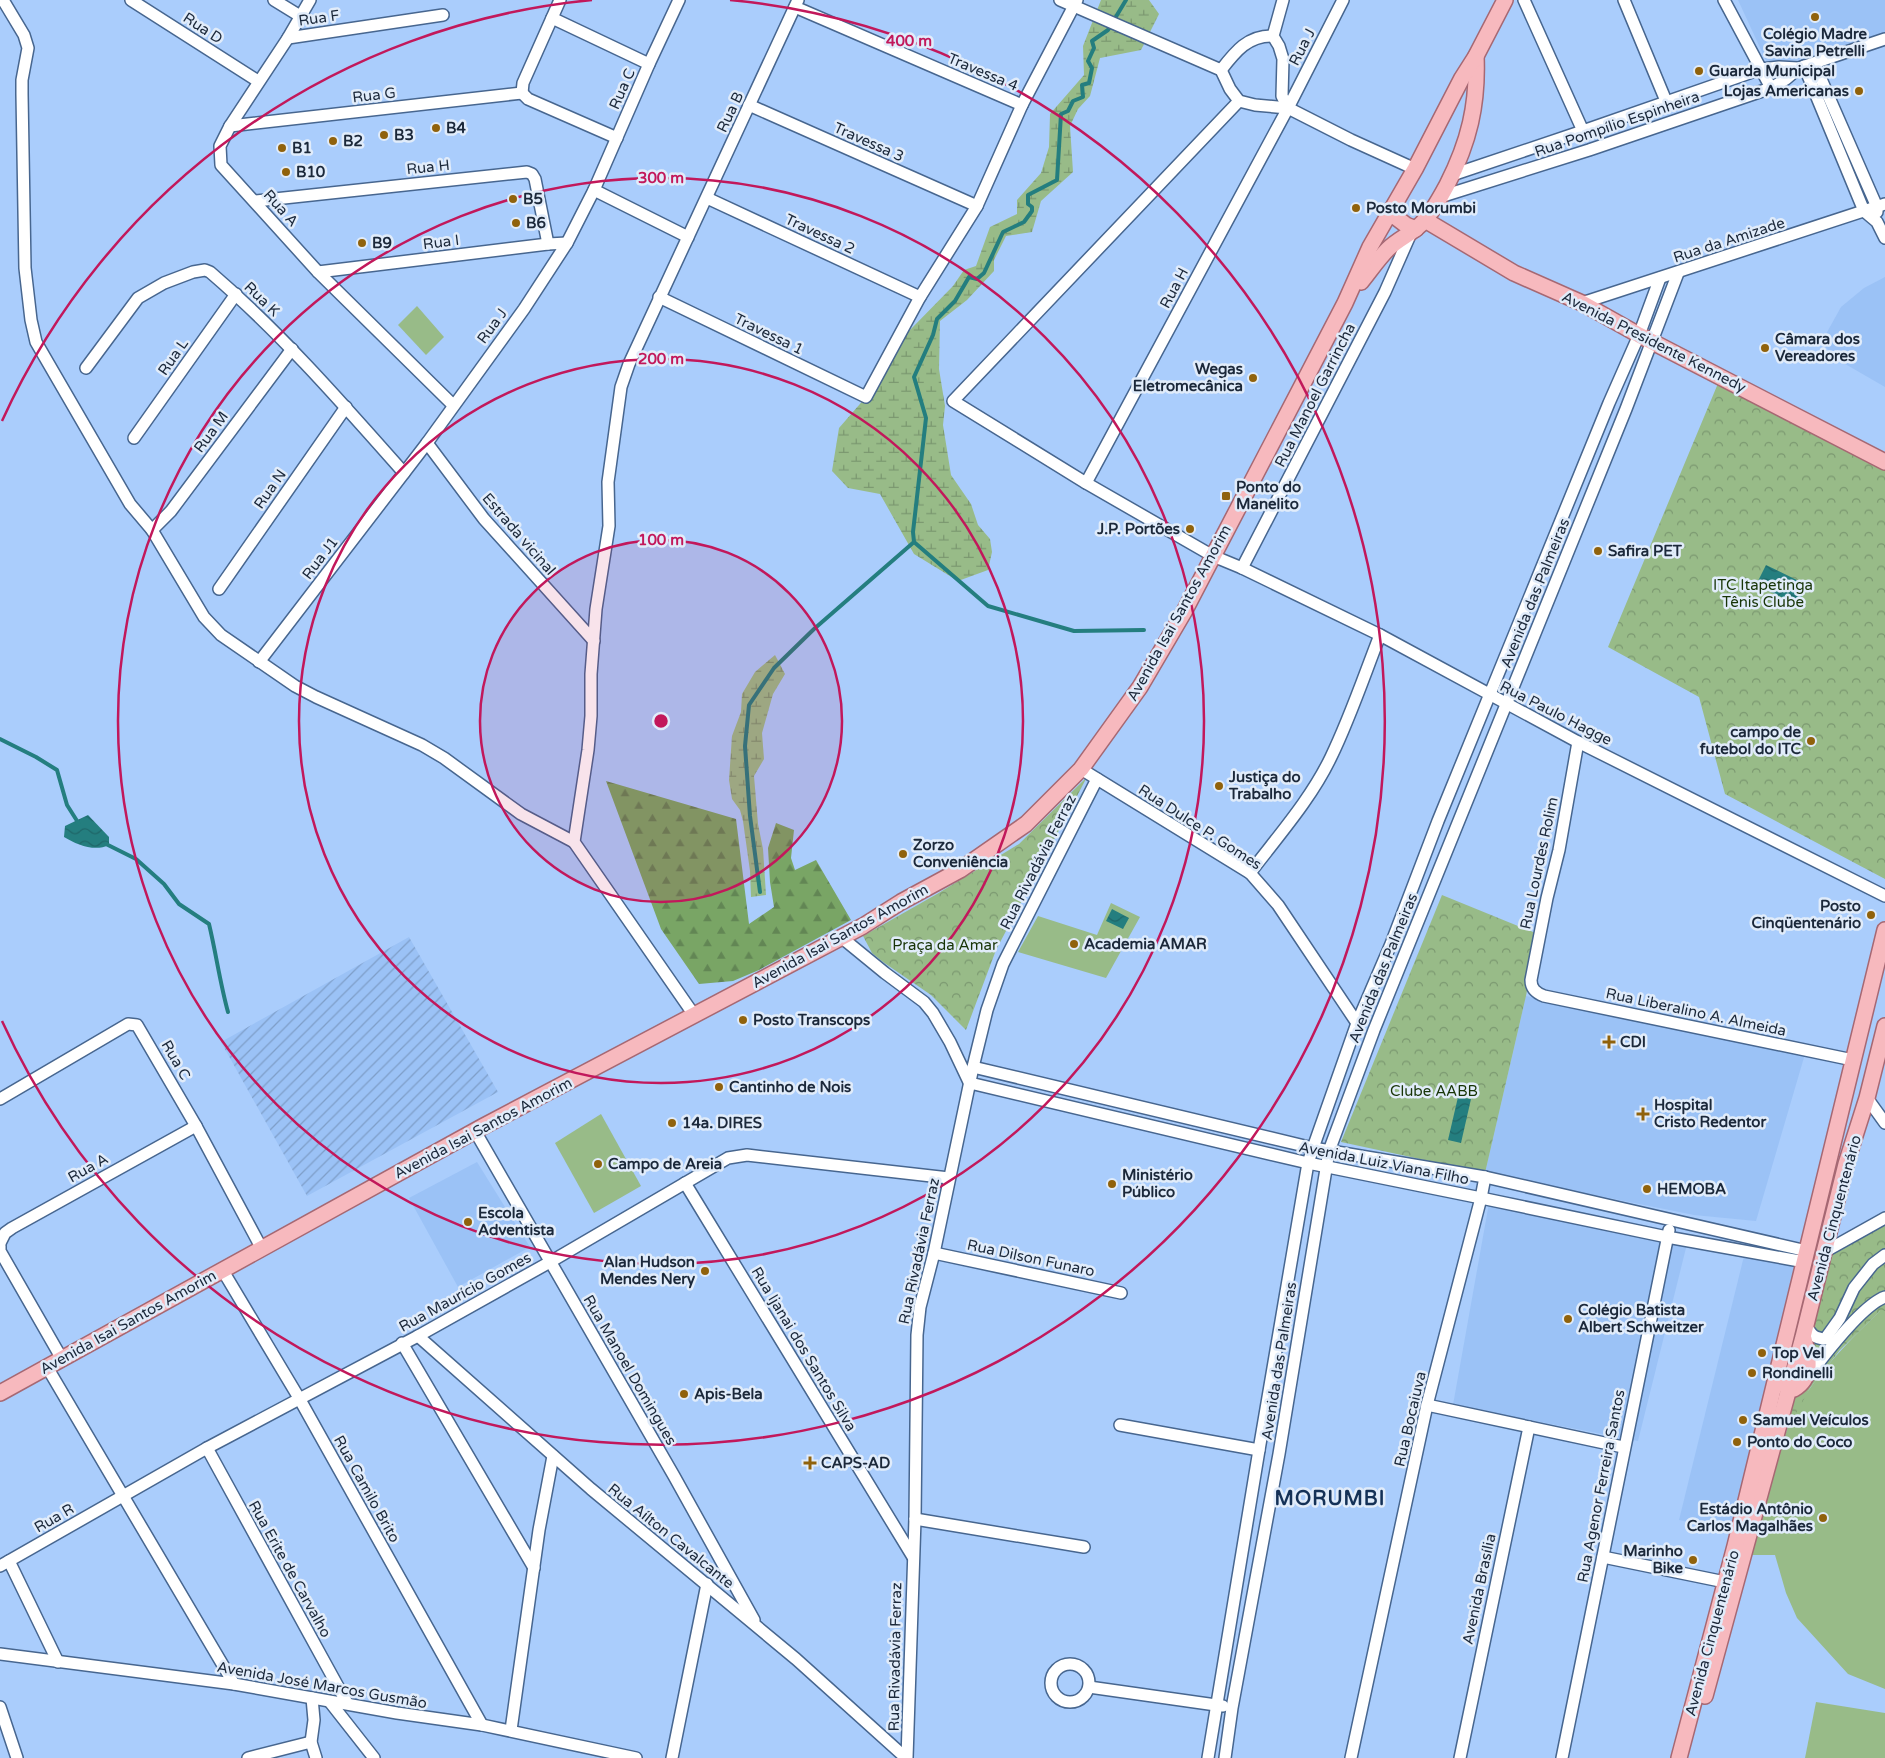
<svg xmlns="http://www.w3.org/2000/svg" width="1885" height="1758" viewBox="0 0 1885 1758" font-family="'Varela Round',sans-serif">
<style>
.built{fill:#9bc2f6}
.industrial{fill:url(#industrial-furrows)}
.green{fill:#98bb88}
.forest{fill:url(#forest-firs)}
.wetland{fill:url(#wetland-marsh)}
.park{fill:url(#park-crowns)}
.water{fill:url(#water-waves)}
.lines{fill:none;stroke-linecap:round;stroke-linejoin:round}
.stream{stroke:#247e7f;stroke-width:4}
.minor-casing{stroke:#47668f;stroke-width:14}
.major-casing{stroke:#a66873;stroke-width:18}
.minor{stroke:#fff;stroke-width:11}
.major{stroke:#f7b9be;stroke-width:15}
.ring{fill:none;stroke:#c2185b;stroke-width:2.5}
.poi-dot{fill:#90620c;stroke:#e1ecfa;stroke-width:2}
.labels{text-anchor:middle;stroke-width:5;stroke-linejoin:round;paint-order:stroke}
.street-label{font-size:15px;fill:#1b283a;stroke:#e1ecfa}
.poi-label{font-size:15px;font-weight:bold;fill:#1b283a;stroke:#e1ecfa;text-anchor:start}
.park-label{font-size:15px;fill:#173406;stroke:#e1ecfa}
.district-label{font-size:20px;font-weight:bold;letter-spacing:1px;fill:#143157;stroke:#e1ecfa}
.centre{fill:#c2185b;stroke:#e1ecfa;stroke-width:2.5}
.ring-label{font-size:15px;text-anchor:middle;font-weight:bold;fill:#c2185b;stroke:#e1ecfa;stroke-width:5;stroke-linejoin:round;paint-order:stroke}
</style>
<defs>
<pattern id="industrial-furrows" width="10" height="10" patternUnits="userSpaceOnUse" patternTransform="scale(1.25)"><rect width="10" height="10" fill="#9bc2f6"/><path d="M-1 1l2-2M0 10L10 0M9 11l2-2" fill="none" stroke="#7e9ec8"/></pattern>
<pattern id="forest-firs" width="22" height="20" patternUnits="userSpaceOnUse" patternTransform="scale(1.25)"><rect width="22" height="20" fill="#79a565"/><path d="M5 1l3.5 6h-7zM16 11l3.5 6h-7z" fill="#628654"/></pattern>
<pattern id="wetland-marsh" width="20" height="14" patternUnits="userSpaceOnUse" patternTransform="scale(1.25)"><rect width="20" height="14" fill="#98bb88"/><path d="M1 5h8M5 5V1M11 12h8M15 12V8" fill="none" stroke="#7b9870"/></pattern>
<pattern id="park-crowns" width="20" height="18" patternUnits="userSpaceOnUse" patternTransform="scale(1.25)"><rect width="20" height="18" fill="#98bb88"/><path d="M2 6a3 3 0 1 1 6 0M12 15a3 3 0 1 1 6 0" fill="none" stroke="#7b9870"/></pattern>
<pattern id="water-waves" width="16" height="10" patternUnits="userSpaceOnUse" patternTransform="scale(1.25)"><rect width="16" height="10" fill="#247e7f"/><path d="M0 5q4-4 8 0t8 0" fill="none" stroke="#1e6769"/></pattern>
</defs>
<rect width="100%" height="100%" fill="#aacdfc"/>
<g class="built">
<polygon points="1738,0 1885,0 1885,34 1809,59 1782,60 1768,65"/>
<polygon points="1885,277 1885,387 1840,361 1821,343 1841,307 1864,288"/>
<polygon points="1526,996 1805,1054 1756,1221 1694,1215 1485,1173"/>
<polygon points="477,1162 530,1247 458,1287 409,1198"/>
<polygon points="1489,1203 1687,1244 1638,1441 1453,1405"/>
<polygon points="1744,1256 1800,1268 1734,1532 1679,1520"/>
</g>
<polygon class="industrial" points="409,937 498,1092 307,1196 221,1042"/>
<g class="green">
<polygon points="417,306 444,337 426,355 398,325"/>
<polygon points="1111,903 1140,917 1106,978 1018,952 1038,916 1097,935"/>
<polygon points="601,1114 641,1186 594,1213 555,1143"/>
<path d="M1880,1311h5v378l-37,-15 -51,-56 -11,-25 -11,-38h-23c11,-42 19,-86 35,-125 20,-48 57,-84 93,-119z"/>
<polygon points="1816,1702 1885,1713 1885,1758 1805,1758"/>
</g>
<polygon class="forest" points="606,781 736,819 749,924 774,907 770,882 768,848 776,823 794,830 791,858 795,870 816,860 851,920 759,970 733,981 699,984 661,929"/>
<g class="wetland">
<polygon points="1101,0 1149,0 1159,14 1141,50 1100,58 1090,96 1078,109 1070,126 1073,172 1041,201 1032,232 1006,236 994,260 994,271 967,300 940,321 939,369 945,406 943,425 951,475 971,504 978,525 990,539 992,552 988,570 958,581 914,554 880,494 848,488 832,471 839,428 866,397 870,381 910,330 953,286 964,270 976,266 990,227 1017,214 1017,200 1041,173 1049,147 1050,114 1084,75 1083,46"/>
<polygon points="775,655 785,674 773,694 762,733 764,759 754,776 758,824 763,849 766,895 751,897 750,871 743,821 740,810 732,799 729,780 732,736 741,712 742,694 755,672"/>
</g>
<g class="park">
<polygon points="1719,381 1885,466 1885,879 1725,794 1699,697 1608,647"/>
<polygon points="1087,777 996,950 966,1030 931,995 883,962 872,953 863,936 937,894 1019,844"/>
<polygon points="1442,895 1538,934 1526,996 1485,1173 1341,1142"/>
<polygon points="1885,1218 1885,1311 1880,1311 1840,1350 1810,1388 1787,1430 1795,1365 1832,1249"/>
</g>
<g class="water">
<polygon points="1766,565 1807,585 1798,605 1756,585"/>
<path d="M88,815l21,22v8c-14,7 -32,0 -45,-8l1,-11z"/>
<polygon points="1112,909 1129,918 1123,929 1106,921"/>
<polygon points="1458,1097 1471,1099 1461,1143 1448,1140"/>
</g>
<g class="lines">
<g class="stream">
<polyline points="1126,0 1108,30 1092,41 1094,48 1088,61 1092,68 1089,83 1082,85 1083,97 1073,101 1068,111 1061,114 1057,180 1028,195 1028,204 1032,207 1032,211 1024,222 1003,232 984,273 977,279 969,277 955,301 937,319 933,335 914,377 926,418 913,532 914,542 988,606 1074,631 1144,630"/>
<polyline points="0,739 36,757 57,770 67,805 79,824"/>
<path d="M106,844l30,15 28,25 15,20 30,20c7,29 11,59 19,88"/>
<polyline points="760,892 750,816 745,746 749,705 774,668 814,629 914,542"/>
</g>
<g class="minor-casing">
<g id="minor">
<polyline points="3,0 24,35 28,48 22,80 22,94 25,268 31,320 36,342 130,504 152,530 204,617 221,635 295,686 316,697 422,745 444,758 521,814 574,842"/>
<polyline points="131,0 258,81"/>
<polyline points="274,0 300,16"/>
<polyline points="310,0 288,38 230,126 220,146 221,165 318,272 453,405"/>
<polyline points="1060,0 1221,70 1230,89 1239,101 1255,105 1288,108 1351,140 1415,169"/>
<polyline points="1283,0 1273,36 1279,46 1283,59 1282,96 1288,108"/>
<polyline points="1524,0 1583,131"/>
<polyline points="1624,0 1666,101"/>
<polyline points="1724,0 1771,88"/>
<polyline points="795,7 1022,105"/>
<polyline points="552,18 649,64"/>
<polyline points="288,38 443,15"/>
<polyline points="1814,63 1877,207 1877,212"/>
<polyline points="1804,66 1864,211 1877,222 1885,238"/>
<path d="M1221,70c14,-18 27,-35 52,-34"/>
<polyline points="522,93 528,99 617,138"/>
<polyline points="522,93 523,83 560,0"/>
<polyline points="1239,101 953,401 1086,483 1213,556 1242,568 1380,635 1578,742 1885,896"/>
<polyline points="749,105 977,206"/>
<polyline points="230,126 522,93"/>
<polyline points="1452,175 1583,131 1761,69 1779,67 1799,68 1885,39"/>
<polyline points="594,190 688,237"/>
<polyline points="1440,197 1589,150 1771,88 1786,79 1799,68"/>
<polyline points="707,198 920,297"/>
<polyline points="256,201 527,172 532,174 535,179 548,244"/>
<polyline points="318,272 548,244 567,243"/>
<polyline points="659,297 866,397 920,297 977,206 1022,105 1077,0"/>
<polyline points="1582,303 1885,204"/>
<path d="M86,368l52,-70 26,-15 29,-11 12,-2 5,2c71,61 132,131 194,201"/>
<polyline points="134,438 236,294"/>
<polyline points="427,443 484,519 594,641"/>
<polyline points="1086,483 1288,108 1343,0"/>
<polyline points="152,530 171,511 292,349"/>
<polyline points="1242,568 1385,292 1411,233"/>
<polyline points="219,589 346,407"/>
<polyline points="259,662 427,443 524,309 567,243 594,190 649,64 679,0"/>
<path d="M1578,742l-19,108 -12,48 -16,82c0,9 5,13 13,16l309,64"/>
<polyline points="1081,769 1250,873 1278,905 1357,1023"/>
<path d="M1250,873c28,-37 61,-74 81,-116 19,-39 33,-81 49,-122"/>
<polyline points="841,937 885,973 924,1002 933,1013 950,1042 969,1082"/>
<polyline points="694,1015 574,842 588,750 591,716 591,674 596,609 609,526 608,482 621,387 629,364 798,0"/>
<polyline points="973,1067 1313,1148 1485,1177 1807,1251"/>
<polyline points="970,1083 1308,1163 1481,1198 1667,1237 1805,1262"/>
<polyline points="1867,1098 1885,1123"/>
<polyline points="0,1099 128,1024 137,1025 196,1126 262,1249"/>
<polyline points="475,1131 674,1476 754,1620"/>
<polyline points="685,1183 913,1557"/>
<polyline points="0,1243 5,1233 12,1228 196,1126"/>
<polyline points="0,1246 0,1251 62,1359"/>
<polyline points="1826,1251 1885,1218"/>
<polyline points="934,1253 1121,1293"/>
<polyline points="223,1271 299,1398 482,1725"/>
<path d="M1806,1325c5,10 8,13 19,14l15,-21 14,-30 19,-24 12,-9"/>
<polyline points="418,1336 591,1489 796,1659 906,1758"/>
<polyline points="402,1343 534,1568"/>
<polyline points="47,1367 234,1684"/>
<path d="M1807,1378c15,-20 55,-73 78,-81"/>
<polyline points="1427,1405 1623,1447"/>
<polyline points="1120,1425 1259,1450"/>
<polyline points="207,1448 347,1703"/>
<polyline points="915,1519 1084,1547"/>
<polyline points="1603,1557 1725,1582"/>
<polyline points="9,1561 58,1662"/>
<polyline points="0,1566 207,1448 418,1336 550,1262 728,1158 747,1155 949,1178"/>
<polyline points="0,1654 234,1684 397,1713 482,1725 636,1758"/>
<circle cx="1070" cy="1683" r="19"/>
<polyline points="1089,1687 1223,1706"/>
<polyline points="312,1698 314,1720 311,1742 316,1758"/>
<polyline points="330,1702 374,1758"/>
<polyline points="0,1707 17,1758"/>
<polyline points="511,1730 539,1530 553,1456"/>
<polyline points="248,1758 311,1742"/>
<polyline points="672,1758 707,1584"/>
<polyline points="907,1758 915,1519 917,1335 920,1307 934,1253 973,1067 987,1010 1003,964 1097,779"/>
<polyline points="1208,1758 1259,1450 1308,1163 1313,1148 1357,1023 1391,944 1438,821 1609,403 1639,335 1660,278"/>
<polyline points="1225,1758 1232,1708 1279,1454 1329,1151 1374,1030 1626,409 1678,273"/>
<polyline points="1351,1758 1427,1405 1481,1198 1485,1177"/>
<polyline points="1460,1758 1529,1427"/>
<polyline points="1562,1758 1669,1230"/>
</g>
</g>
<g class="major-casing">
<g id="major">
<polyline points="1389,212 1406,225 1416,229"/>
<polyline points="1425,220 1514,273 1582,303 1639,335 1885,462"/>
<path d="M1361,282c9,-11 17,-23 27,-33 11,-11 26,-16 36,-28 9,-10 16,-23 23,-36 22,-43 31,-80 29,-129"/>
<path d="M1784,1385l10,4c19,-11 15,-32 10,-50"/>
<polyline points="0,1393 482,1127 863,926 901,902 960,870 1026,824 1081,769 1140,687 1184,612 1345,303 1370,247 1415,169 1462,78 1476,56 1505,0"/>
<polyline points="1705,1696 1803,1337 1846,1164 1867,1098 1885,1026"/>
<polyline points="1679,1758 1735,1546 1885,930"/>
</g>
</g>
<use href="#minor" class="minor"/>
<use href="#major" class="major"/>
</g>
<circle cx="661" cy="721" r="181" fill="#c2185b" fill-opacity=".12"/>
<g class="ring">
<circle cx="661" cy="721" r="181"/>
<circle cx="661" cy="721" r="362"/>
<circle cx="661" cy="721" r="543"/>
<path d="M2 421A724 724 0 0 1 592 0M730 0A724 724 0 1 1 2 1021"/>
</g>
<g class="poi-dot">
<circle cx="1815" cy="17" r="5"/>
<circle cx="1699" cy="71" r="5"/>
<circle cx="1859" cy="91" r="5"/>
<circle cx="436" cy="128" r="5"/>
<circle cx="384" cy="135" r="5"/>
<circle cx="333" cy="141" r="5"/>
<circle cx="282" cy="148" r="5"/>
<circle cx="286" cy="172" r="5"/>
<circle cx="513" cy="199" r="5"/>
<circle cx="1356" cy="208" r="5"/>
<circle cx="516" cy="223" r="5"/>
<circle cx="362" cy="243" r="5"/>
<circle cx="1765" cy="348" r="5"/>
<circle cx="1253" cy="378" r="5"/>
<rect x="1221" y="491" width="10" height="10" rx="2.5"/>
<circle cx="1190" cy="529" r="5"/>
<circle cx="1598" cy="551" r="5"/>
<circle cx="1811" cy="741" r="5"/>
<circle cx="1219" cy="786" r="5"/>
<circle cx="903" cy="854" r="5"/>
<circle cx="1871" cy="915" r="5"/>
<circle cx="1074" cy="944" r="5"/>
<circle cx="743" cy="1020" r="5"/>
<path d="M1606.5 1034.5h5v5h5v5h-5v5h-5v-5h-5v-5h5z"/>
<circle cx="719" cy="1087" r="5"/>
<path d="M1640.5 1106.5h5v5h5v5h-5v5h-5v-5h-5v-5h5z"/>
<circle cx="672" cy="1123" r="5"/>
<circle cx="598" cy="1164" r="5"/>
<circle cx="1112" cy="1184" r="5"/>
<circle cx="1647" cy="1189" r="5"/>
<circle cx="468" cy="1222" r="5"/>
<circle cx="705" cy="1271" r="5"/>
<circle cx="1568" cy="1319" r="5"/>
<circle cx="1762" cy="1353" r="5"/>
<circle cx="1752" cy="1373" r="5"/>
<circle cx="684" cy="1394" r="5"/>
<circle cx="1743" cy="1420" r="5"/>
<circle cx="1737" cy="1442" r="5"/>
<path d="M807.5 1455.5h5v5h5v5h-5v5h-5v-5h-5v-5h5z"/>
<circle cx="1823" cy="1518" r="5"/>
<circle cx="1693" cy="1560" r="5"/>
</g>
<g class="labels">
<g class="street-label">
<text transform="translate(319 18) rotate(-8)" y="5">Rua F</text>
<text transform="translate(203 28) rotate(33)" y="5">Rua D</text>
<text transform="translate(1302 47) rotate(-63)" y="5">Rua J</text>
<text transform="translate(983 72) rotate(23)" y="5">Travessa 4</text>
<text transform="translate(622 89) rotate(-66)" y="5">Rua C</text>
<text transform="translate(374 95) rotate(-7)" y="5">Rua G</text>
<text transform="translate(730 112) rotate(-65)" y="5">Rua B</text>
<text transform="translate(1617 124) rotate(-19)" y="5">Rua Pompílio Espinheira</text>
<text transform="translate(869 142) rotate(24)" y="5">Travessa 3</text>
<text transform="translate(428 167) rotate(-6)" y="5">Rua H</text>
<text transform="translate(281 208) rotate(48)" y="5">Rua A</text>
<text transform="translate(820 234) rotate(25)" y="5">Travessa 2</text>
<text transform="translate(1729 240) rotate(-18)" y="5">Rua da Amizade</text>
<text transform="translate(441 242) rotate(-7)" y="5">Rua I</text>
<text transform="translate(1174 288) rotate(-62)" y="5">Rua H</text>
<text transform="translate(262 299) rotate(44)" y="5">Rua K</text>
<text transform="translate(492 326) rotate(-54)" y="5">Rua J</text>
<text transform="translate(769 334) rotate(26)" y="5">Travessa 1</text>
<text transform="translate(1654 342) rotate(27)" y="5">Avenida Presidente Kennedy</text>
<text transform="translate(173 357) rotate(-55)" y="5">Rua L</text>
<text transform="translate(1315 395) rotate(-63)" y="5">Rua Manoel Garrincha</text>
<text transform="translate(211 432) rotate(-54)" y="5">Rua M</text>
<text transform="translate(270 489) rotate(-55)" y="5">Rua N</text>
<text transform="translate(519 534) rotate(49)" y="5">Estrada vicinal</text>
<text transform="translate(320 558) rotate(-53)" y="5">Rua J1</text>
<text transform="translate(1535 593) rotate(-68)" y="5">Avenida das Palmeiras</text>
<text transform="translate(1179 613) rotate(-61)" y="5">Avenida Isai Santos Amorim</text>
<text transform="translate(1556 713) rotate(27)" y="5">Rua Paulo Hagge</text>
<text transform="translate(1200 827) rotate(33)" y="5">Rua Dulce P. Gomes</text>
<text transform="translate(1038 862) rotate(-63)" y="5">Rua Rivadávia Ferraz</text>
<text transform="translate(1539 863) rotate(-78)" y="5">Rua Lourdes Rolim</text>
<text transform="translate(840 936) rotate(-29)" y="5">Avenida Isai Santos Amorim</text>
<text transform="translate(1383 968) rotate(-68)" y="5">Avenida das Palmeiras</text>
<text transform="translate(1696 1012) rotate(12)" y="5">Rua Liberalino A. Almeida</text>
<text transform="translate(176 1060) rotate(60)" y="5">Rua C</text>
<text transform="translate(483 1128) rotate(-28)" y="5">Avenida Isai Santos Amorim</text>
<text transform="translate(1384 1163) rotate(11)" y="5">Avenida Luiz Viana Filho</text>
<text transform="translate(88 1168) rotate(-29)" y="5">Rua A</text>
<text transform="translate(1834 1218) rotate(-75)" y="5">Avenida Cinquentenário</text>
<text transform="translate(919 1251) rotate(-78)" y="5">Rua Rivadávia Ferraz</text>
<text transform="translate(1031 1258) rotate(12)" y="5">Rua Dilson Funaro</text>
<text transform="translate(465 1292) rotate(-29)" y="5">Rua Maurício Gomes</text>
<text transform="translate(128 1322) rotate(-29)" y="5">Avenida Isai Santos Amorim</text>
<text transform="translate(804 1349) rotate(59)" y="5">Rua Ijanai dos Santos Silva</text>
<text transform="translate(1279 1361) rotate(-81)" y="5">Avenida das Palmeiras</text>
<text transform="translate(630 1370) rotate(60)" y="5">Rua Manoel Domingues</text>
<text transform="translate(1410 1419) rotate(-77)" y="5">Rua Bocaiuva</text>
<text transform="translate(1601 1486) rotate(-79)" y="5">Rua Agenor Ferreira Santos</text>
<text transform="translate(367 1489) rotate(61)" y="5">Rua Camilo Brito</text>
<text transform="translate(54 1518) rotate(-30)" y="5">Rua R</text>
<text transform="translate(671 1536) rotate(39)" y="5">Rua Aílton Cavalcante</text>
<text transform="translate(290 1569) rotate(61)" y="5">Rua Erite de Carvalho</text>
<text transform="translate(1479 1589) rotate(-78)" y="5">Avenida Brasília</text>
<text transform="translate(1712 1633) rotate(-75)" y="5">Avenida Cinquentenário</text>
<text transform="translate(895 1657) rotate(-89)" y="5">Rua Rivadávia Ferraz</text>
<text transform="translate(322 1685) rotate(10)" y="5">Avenida José Marcos Gusmão</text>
</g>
<g class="poi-label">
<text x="1815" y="39" text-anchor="middle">Colégio Madre<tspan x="1815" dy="17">Savina Petrelli</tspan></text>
<text x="1709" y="76">Guarda Municipal</text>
<text x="1849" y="96" text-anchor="end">Lojas Americanas</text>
<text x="446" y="133">B4</text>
<text x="394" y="140">B3</text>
<text x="343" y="146">B2</text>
<text x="292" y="153">B1</text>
<text x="296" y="177">B10</text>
<text x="523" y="204">B5</text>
<text x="1366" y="213">Posto Morumbi</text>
<text x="526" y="228">B6</text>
<text x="372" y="248">B9</text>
<text x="1775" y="344">Câmara dos<tspan x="1775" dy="17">Vereadores</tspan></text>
<text x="1243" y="374" text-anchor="end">Wegas<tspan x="1243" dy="17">Eletromecânica</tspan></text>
<text x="1236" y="492">Ponto do<tspan x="1236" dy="17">Manelito</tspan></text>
<text x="1180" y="534" text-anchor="end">J.P. Portões</text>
<text x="1608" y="556">Safira PET</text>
<text x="1801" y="737" text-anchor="end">campo de<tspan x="1801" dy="17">futebol do ITC</tspan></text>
<text x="1229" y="782">Justiça do<tspan x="1229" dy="17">Trabalho</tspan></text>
<text x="913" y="850">Zorzo<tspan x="913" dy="17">Conveniência</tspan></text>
<text x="1861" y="911" text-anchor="end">Posto<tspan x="1861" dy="17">Cinqüentenário</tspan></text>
<text x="1084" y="949">Academia AMAR</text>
<text x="753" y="1025">Posto Transcops</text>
<text x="1620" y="1047">CDI</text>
<text x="729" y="1092">Cantinho de Nois</text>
<text x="1654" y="1110">Hospital<tspan x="1654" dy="17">Cristo Redentor</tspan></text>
<text x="682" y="1128">14a. DIRES</text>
<text x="608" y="1169">Campo de Areia</text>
<text x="1122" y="1180">Ministério<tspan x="1122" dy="17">Público</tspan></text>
<text x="1657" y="1194">HEMOBA</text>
<text x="478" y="1218">Escola<tspan x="478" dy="17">Adventista</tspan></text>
<text x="695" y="1267" text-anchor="end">Alan Hudson<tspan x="695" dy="17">Mendes Nery</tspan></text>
<text x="1578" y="1315">Colégio Batista<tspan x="1578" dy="17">Albert Schweitzer</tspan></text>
<text x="1772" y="1358">Top Vel</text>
<text x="1762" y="1378">Rondinelli</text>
<text x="694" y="1399">Apis-Bela</text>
<text x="1753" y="1425">Samuel Veículos</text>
<text x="1747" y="1447">Ponto do Coco</text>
<text x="821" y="1468">CAPS-AD</text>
<text x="1813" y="1514" text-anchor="end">Estádio Antônio<tspan x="1813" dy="17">Carlos Magalhães</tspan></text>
<text x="1683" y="1556" text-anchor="end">Marinho<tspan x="1683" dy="17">Bike</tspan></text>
</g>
<g class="park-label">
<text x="1763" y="590">ITC Itapetinga<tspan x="1763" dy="17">Tênis Clube</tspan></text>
<text x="945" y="950">Praça da Amar</text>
<text x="1434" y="1096">Clube AABB</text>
</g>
<g class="district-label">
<text x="1330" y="1505">MORUMBI</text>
</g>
</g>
<circle cx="661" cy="721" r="8" class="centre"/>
<g class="ring-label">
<text x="909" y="46">400 m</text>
<text x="661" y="183">300 m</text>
<text x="661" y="364">200 m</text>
<text x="661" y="545">100 m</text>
</g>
</svg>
